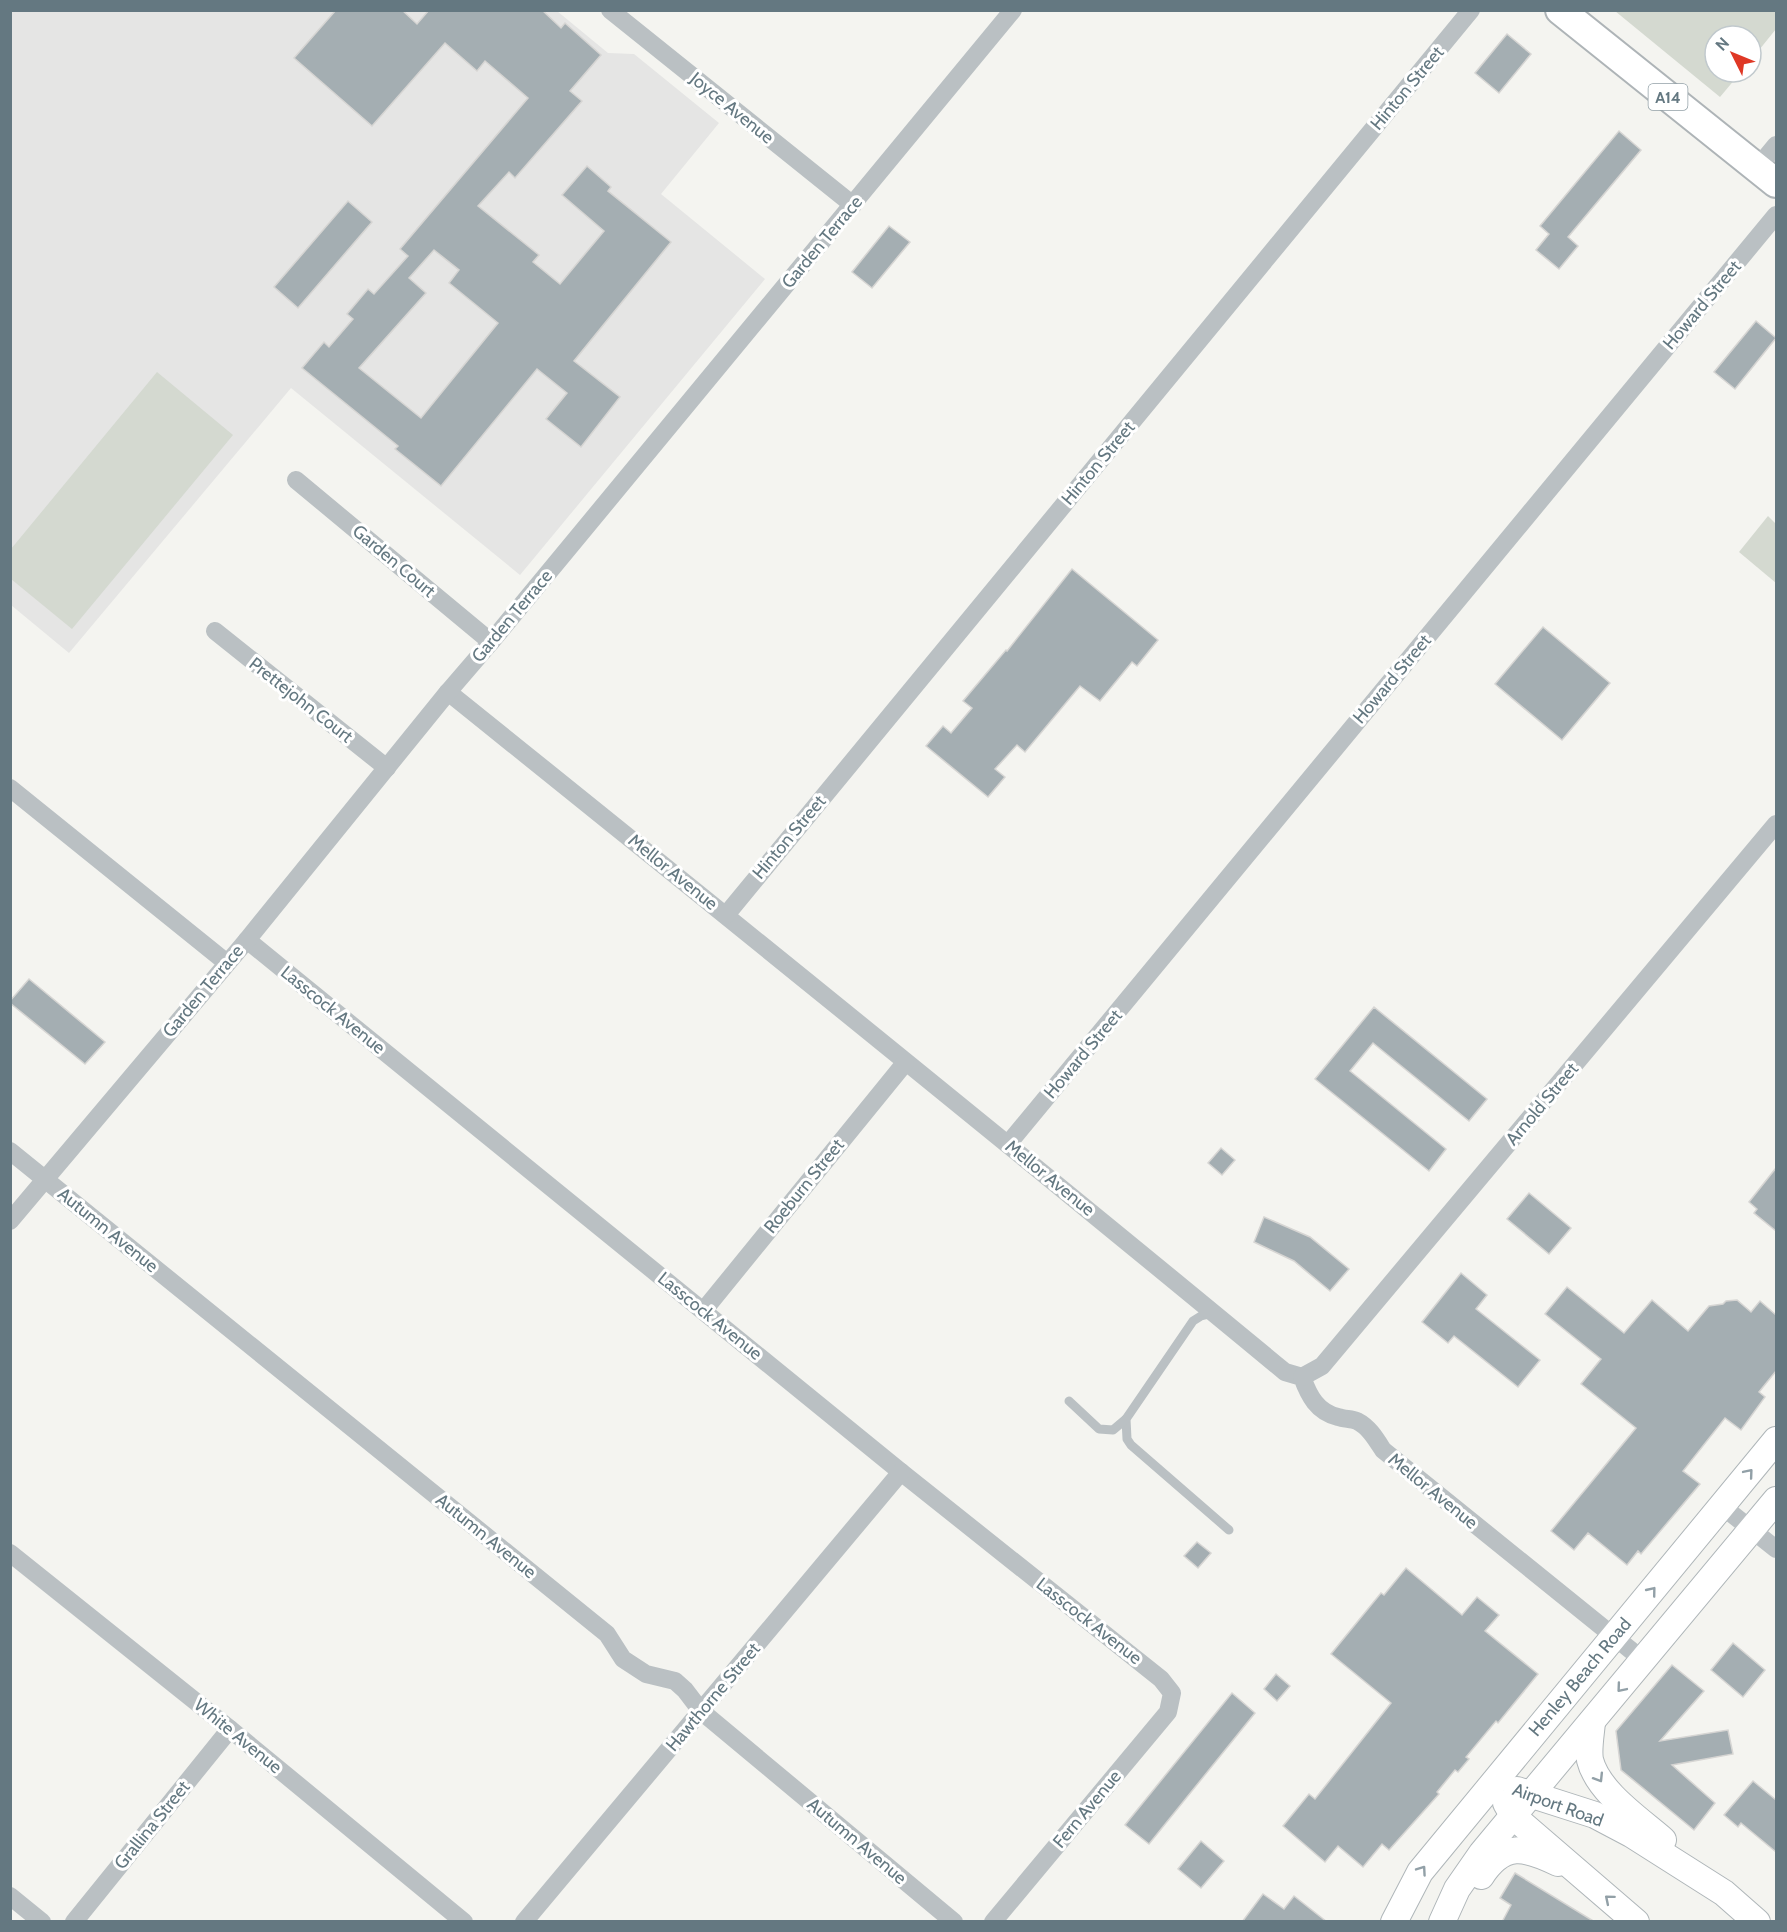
<svg xmlns="http://www.w3.org/2000/svg" width="1787" height="1932" viewBox="0 0 1787 1932" font-family="Cabin,sans-serif">
<style>
.built{fill:#e5e5e4}
.green{fill:#d4d9d0}
.building{fill:#a4aeb2;stroke:#d6d5d3;stroke-width:1.5;fill-rule:evenodd}
.lines{fill:none;stroke-linecap:round;stroke-linejoin:round}
.secondary-casing{stroke:#afb6b9;stroke-width:28}
.primary-casing{stroke:#aeb4b7;stroke-width:32}
.lane{stroke:#bac0c3;stroke-width:9}
.street{stroke:#bac0c3;stroke-width:18}
.secondary{stroke:#fff;stroke-width:26}
.primary{stroke:#fff;stroke-width:28}
.oneway{stroke:#92a0a7}
.labels{text-anchor:middle;stroke-width:6;stroke-linejoin:round;paint-order:stroke}
.shield{fill:#fff;stroke:#92a0a7;stroke-width:1.5}
.shield-label{font-size:16px;font-weight:bold;fill:#647881}
.street-label{font-size:18px;fill:#647881;stroke:#fff}
</style>
<rect width="100%" height="100%" fill="#f4f4f0"/>
<polygon class="built" points="10,11 557,11 608,53 634,54 719,123 661,194 765,279 520,575 291,388 69,653 11,605"/>
<g class="green">
<polygon points="1615,11 1776,11 1776,29 1751,60 1751,36 1715,36 1715,72 1741,72 1720,97"/>
<polygon points="157,372 233,435 72,629 11,579 11,549"/>
<polygon points="1768,516 1776,524 1776,583 1739,552"/>
</g>
<g class="building">
<path d="M336,10h66l15,14 12,-14h113l19,18 4,-5 36,32 -31,36 12,10 -67,77 -6,-6 -31,34 61,49 -6,7 27,22 44,-53 -42,-36 25,-29 24,21 -3,4 63,51 -97,119 46,36 -39,50 -35,-28 21,-26 -30,-24 -96,117 -46,-37 3,-3 -96,-78 22,-26 5,5 24,-28 -6,-5 21,-25 6,5 34,-38 -8,-7 128,-151 -43,-37 -8,10 -32,-28 -73,83 -78,-68zM434,250l25,20 -10,13 49,40 -77,95 -62,-50 67,-75 -17,-15z"/>
<polygon points="1507,34 1531,54 1499,93 1475,73"/>
<polygon points="1619,131 1641,150 1568,237 1578,246 1559,269 1536,250 1549,234 1540,226"/>
<polygon points="348,201 372,222 298,308 274,287"/>
<polygon points="889,226 910,242 872,288 852,272"/>
<polygon points="1756,321 1776,338 1735,389 1714,372"/>
<polygon points="1072,569 1158,640 1137,666 1132,662 1100,701 1080,686 1025,752 1017,745 995,769 1005,777 988,797 926,746 943,726 951,733 972,708 963,701 1006,650 1007,651"/>
<polygon points="1543,627 1610,683 1562,740 1495,684"/>
<polygon points="29,979 105,1042 85,1064 10,1003 10,1001"/>
<polygon points="1374,1007 1487,1099 1469,1121 1373,1043 1350,1071 1446,1149 1429,1171 1315,1079"/>
<polygon points="1221,1148 1235,1160 1222,1175 1208,1163"/>
<polygon points="1776,1168 1776,1231 1754,1213 1757,1209 1749,1202"/>
<polygon points="1529,1193 1571,1228 1549,1254 1507,1219"/>
<polygon points="1264,1217 1310,1237 1349,1269 1330,1291 1294,1261 1254,1242"/>
<polygon points="1461,1273 1487,1295 1476,1309 1540,1360 1518,1387 1454,1336 1448,1343 1422,1322"/>
<polygon points="1567,1287 1624,1333 1652,1300 1688,1331 1709,1306 1723,1304 1726,1301 1737,1300 1751,1312 1760,1301 1776,1315 1776,1371 1759,1392 1765,1397 1741,1430 1725,1418 1683,1471 1700,1484 1641,1554 1638,1551 1627,1565 1588,1533 1574,1550 1551,1531 1636,1428 1581,1384 1601,1359 1545,1314"/>
<polygon points="1197,1542 1211,1553 1198,1568 1184,1556"/>
<polygon points="1406,1568 1462,1615 1477,1597 1499,1615 1485,1631 1538,1674 1498,1723 1496,1721 1466,1757 1469,1759 1458,1772 1455,1770 1437,1792 1439,1794 1389,1850 1382,1844 1363,1867 1338,1846 1325,1862 1283,1826 1309,1794 1315,1799 1391,1703 1331,1654 1381,1593 1384,1595"/>
<polygon points="1733,1643 1765,1670 1743,1697 1711,1670"/>
<polygon points="1672,1665 1704,1691 1660,1741 1728,1730 1733,1754 1672,1765 1715,1803 1694,1830 1621,1770 1616,1731"/>
<polygon points="1276,1674 1290,1686 1277,1701 1264,1689"/>
<polygon points="1232,1693 1255,1713 1149,1844 1125,1825"/>
<polygon points="1753,1781 1776,1800 1776,1852 1741,1823 1738,1827 1724,1815"/>
<polygon points="1201,1841 1224,1861 1201,1888 1178,1869"/>
<polygon points="1515,1873 1595,1922 1502,1922 1511,1905 1500,1898"/>
<polygon points="1263,1894 1284,1909 1294,1896 1327,1922 1242,1922"/>
</g>
<g class="lines">
<g class="secondary-casing">
<g id="secondary">
<path d="M1592,1722c-1,12 -4,27 -2,38 8,32 49,59 73,80"/>
<polyline points="1517,1790 1595,1815 1631,1834 1724,1893 1757,1922"/>
<polyline points="1506,1803 1514,1817 1636,1922"/>
<path d="M1481,1876c23,-35 44,-29 77,-13"/>
<polyline points="1394,1922 1420,1872 1776,1440"/>
<polyline points="1442,1922 1457,1889 1482,1853 1776,1500"/>
</g>
</g>
<g class="primary-casing">
<polyline id="primary" points="1560,10 1776,183"/>
</g>
<g class="lane">
<polyline points="1213,1313 1201,1316 1193,1321 1126,1419 1127,1439 1131,1445 1229,1530"/>
<polyline points="1069,1401 1099,1429 1113,1430 1126,1419"/>
</g>
<g class="street">
<polyline points="610,10 853,205"/>
<polyline points="1757,168 1776,145"/>
<polyline points="296,480 491,642"/>
<polyline points="215,631 387,768"/>
<path d="M448,692c280,225 560,451 837,680l17,5c7,19 15,35 36,40 6,2 14,2 19,4 12,6 19,18 26,29l260,210"/>
<polyline points="10,788 227,963"/>
<polyline points="726,915 1471,10"/>
<polyline points="247,940 901,1472 1161,1679 1172,1693 1168,1712 993,1922"/>
<polyline points="1008,1144 1776,215"/>
<polyline points="10,1151 607,1634 623,1659 646,1674 675,1681 685,1690 701,1711 954,1922"/>
<polyline points="10,1221 247,940 448,692 491,642 1013,10"/>
<polyline points="704,1310 905,1063"/>
<polyline points="1302,1377 1322,1366 1776,824"/>
<polyline points="1722,1506 1776,1549"/>
<polyline points="10,1553 230,1729 464,1922"/>
<polyline points="10,1896 42,1922"/>
<polyline points="74,1922 230,1729"/>
<polyline points="524,1922 901,1472"/>
</g>
<use href="#secondary" class="secondary"/>
<use href="#primary" class="primary"/>
</g>
<defs><path id="oneway-chevron" d="M-2-3.5L2.5 0L-2 3.5" fill="none" stroke-width="1.6" stroke-linecap="round" stroke-linejoin="round" transform="scale(1.5)"/></defs>
<g class="oneway">
<use href="#oneway-chevron" transform="translate(1749 1473) rotate(-50)"/>
<use href="#oneway-chevron" transform="translate(1652 1591) rotate(-51)"/>
<use href="#oneway-chevron" transform="translate(1621 1688) rotate(130)"/>
<use href="#oneway-chevron" transform="translate(1599 1778) rotate(58)"/>
<use href="#oneway-chevron" transform="translate(1422 1870) rotate(-55)"/>
<use href="#oneway-chevron" transform="translate(1609 1899) rotate(-140)"/>
</g>
<g class="labels">
<rect class="shield" x="1648.5" y="84" width="39" height="26" rx="4.5"/>
<g class="shield-label">
<text x="1668" y="103">A14</text>
</g>
<g class="street-label">
<text transform="translate(1407 88) rotate(-50)" y="6">Hinton Street</text>
<text transform="translate(732 108) rotate(39)" y="6">Joyce Avenue</text>
<text transform="translate(822 242) rotate(-50)" y="6">Garden Terrace</text>
<text transform="translate(1702 305) rotate(-50)" y="6">Howard Street</text>
<text transform="translate(1098 463) rotate(-50)" y="6">Hinton Street</text>
<text transform="translate(394 561) rotate(40)" y="6">Garden Court</text>
<text transform="translate(512 616) rotate(-50)" y="6">Garden Terrace</text>
<text transform="translate(1392 679) rotate(-50)" y="6">Howard Street</text>
<text transform="translate(301 700) rotate(38)" y="6">Prettejohn Court</text>
<text transform="translate(789 837) rotate(-50)" y="6">Hinton Street</text>
<text transform="translate(673 872) rotate(39)" y="6">Mellor Avenue</text>
<text transform="translate(203 991) rotate(-50)" y="6">Garden Terrace</text>
<text transform="translate(333 1010) rotate(39)" y="6">Lasscock Avenue</text>
<text transform="translate(1083 1054) rotate(-50)" y="6">Howard Street</text>
<text transform="translate(1542 1104) rotate(-50)" y="6">Arnold Street</text>
<text transform="translate(1050 1178) rotate(39)" y="6">Mellor Avenue</text>
<text transform="translate(804 1186) rotate(-51)" y="6">Roeburn Street</text>
<text transform="translate(108 1230) rotate(39)" y="6">Autumn Avenue</text>
<text transform="translate(710 1316) rotate(39)" y="6">Lasscock Avenue</text>
<text transform="translate(1433 1491) rotate(39)" y="6">Mellor Avenue</text>
<text transform="translate(486 1536) rotate(39)" y="6">Autumn Avenue</text>
<text transform="translate(1089 1621) rotate(38)" y="6">Lasscock Avenue</text>
<text transform="translate(1580 1677) rotate(-50)" y="6">Henley Beach Road</text>
<text transform="translate(713 1697) rotate(-50)" y="6">Hawthorne Street</text>
<text transform="translate(238 1736) rotate(39)" y="6">White Avenue</text>
<text transform="translate(1558 1805) rotate(20)" y="6">Airport Road</text>
<text transform="translate(1087 1809) rotate(-50)" y="6">Fern Avenue</text>
<text transform="translate(152 1825) rotate(-51)" y="6">Grallina Street</text>
<text transform="translate(857 1841) rotate(40)" y="6">Autumn Avenue</text>
</g>
</g>
<rect width="1787" height="1932" fill="none" stroke="#647881" stroke-width="24"/>
<g transform="translate(1733 54) rotate(313)"><circle r="28" fill="#ffffff" stroke="#c1c9cd" stroke-width="1.5"/>
<path d="M0-4.5L10 22L0 15L-10 22Z" fill="#df3825"/>
<text y="-9" font-size="16" font-weight="bold" text-anchor="middle" fill="#647881">N</text>
</g>
</svg>
